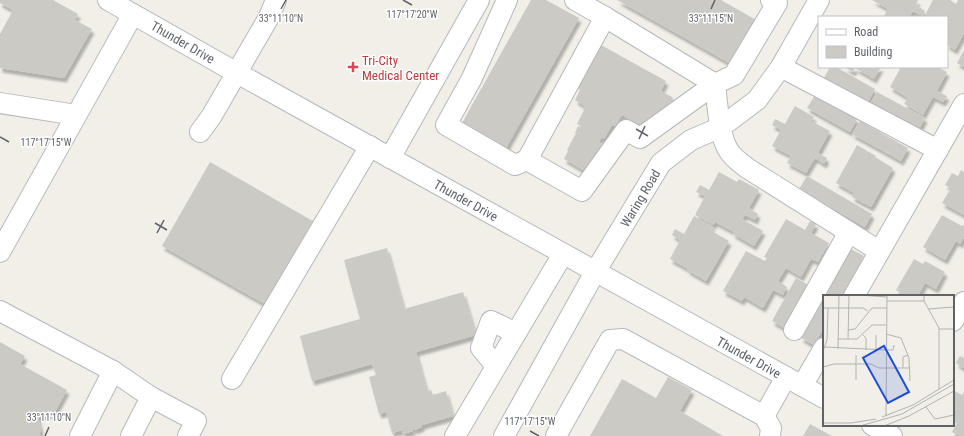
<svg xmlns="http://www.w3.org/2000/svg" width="964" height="436" viewBox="0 0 964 436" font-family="'Roboto Condensed',sans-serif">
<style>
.building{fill:#cccac5;filter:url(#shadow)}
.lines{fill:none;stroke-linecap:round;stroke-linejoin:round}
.minor-casing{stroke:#b5b8bc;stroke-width:22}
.minor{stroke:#fff;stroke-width:20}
.ticks{fill:none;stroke:#5f6368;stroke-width:1.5}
.health-dot{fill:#e0444e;stroke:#fff;stroke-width:1.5}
.labels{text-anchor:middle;stroke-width:3;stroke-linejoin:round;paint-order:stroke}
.street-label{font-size:13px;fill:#5f6368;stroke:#fff}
.health-label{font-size:13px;fill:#be3a42;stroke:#fff;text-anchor:start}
.inset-road{fill:none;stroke:#b3b3b1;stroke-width:1}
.view{fill:#1d4ed8;fill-opacity:0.15;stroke:#1d4ed8;stroke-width:2}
.inset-edge{fill:none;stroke:#5f6368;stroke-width:2}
.ticks-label{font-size:10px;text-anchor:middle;fill:#5f6368;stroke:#fff;stroke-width:3;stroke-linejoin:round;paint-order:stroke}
</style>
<defs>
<filter id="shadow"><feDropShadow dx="2.5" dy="4.5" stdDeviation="1" flood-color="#0004"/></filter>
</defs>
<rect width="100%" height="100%" fill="#f1efe8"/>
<g class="building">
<polygon points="0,0 53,0 78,14 75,20 92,29 64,78 0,68 0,34 13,10 0,3"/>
<polygon points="531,0 546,0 579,18 506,148 462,123"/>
<polygon points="617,0 721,0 756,20 731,64"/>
<polygon points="872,0 918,0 916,5 925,11 922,16 913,11 909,17 886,17 884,16 888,9"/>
<polygon points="933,0 950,0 956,4 958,0 964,0 964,33 955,50 947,45 947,17 924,17"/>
<polygon points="601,45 666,81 661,91 672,97 674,101 671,104 644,122 642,126 622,115 615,126 612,125 604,139 602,137 599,142 603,144 589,167 586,166 583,170 564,159 568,151 567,150 576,133 575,133 578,126 581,128 581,126 577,124 584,110 583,110 585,106 575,100 580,90 577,88"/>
<polygon points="964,50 964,67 957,63"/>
<polygon points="830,67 836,67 875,89 868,102 824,78"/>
<polygon points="844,67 881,67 874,79 855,68 853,72"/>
<polygon points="901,67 938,67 947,72 937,91 947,96 943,102 933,97 923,115 904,104 908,98 890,87"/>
<polygon points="877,92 925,118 918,131 870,104"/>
<polygon points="815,95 857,119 850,132 807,108"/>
<polygon points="795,106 814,117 811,121 830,131 818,153 827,158 824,164 815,158 806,173 787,163 791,156 772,146 781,130 772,125 775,119 785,124"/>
<polygon points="860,121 908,148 901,161 852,134"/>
<polygon points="857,145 876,156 875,157 893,168 871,207 852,197 854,193 836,183"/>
<polygon points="210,162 318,224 270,307 162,246"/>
<polygon points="961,170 964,172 964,215 942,203 951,188 945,185 952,173 958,176"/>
<polygon points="719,172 737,182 739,179 759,190 749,208 758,214 755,220 745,215 742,219 763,231 754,246 733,234 734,232 715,222 713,225 695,215 705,196 696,192 700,185 709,190"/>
<polygon points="807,176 872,214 865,227 799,189"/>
<polygon points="942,215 962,226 962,225 964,226 964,237 960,244 956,241 945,260 923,247"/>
<polygon points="694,216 713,227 710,230 729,241 706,281 687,270 688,269 670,259 680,240 672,235 675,229 684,234"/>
<polygon points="786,219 805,230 810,221 816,224 811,233 829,243 818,262 811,259 801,277 786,268 778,281 787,287 783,295 773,290 763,308 744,297 742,301 723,291 746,251 765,261 767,258 764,257"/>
<polygon points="387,248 404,309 463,292 476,335 416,352 427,391 431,390 433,395 446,391 453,416 422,425 422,427 414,430 413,427 412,427 413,431 403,434 402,430 392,433 386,412 379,414 369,377 376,375 372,364 312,381 300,336 360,319 344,260"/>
<polygon points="851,249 864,256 842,296 824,296"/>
<polygon points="914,259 923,264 925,261 945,272 936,289 925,283 918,296 906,296 896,290"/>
<polygon points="796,278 808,285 784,328 772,321"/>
<polygon points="824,297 824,327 814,345 801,338"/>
<polygon points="0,342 25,356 20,364 67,390 55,412 38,417 41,430 39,435 41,436 0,436"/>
<polygon points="960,356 964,358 964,366 963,368 956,363"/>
<polygon points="668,377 692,390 680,411 723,436 590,436 622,379 656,398"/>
<polygon points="953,390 962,395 964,392 964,436 960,436 952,432 958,421 953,418"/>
<polygon points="810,424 832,436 803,436"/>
</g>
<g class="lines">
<g class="minor-casing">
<g id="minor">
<polyline points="108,0 237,73 824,398"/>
<polyline points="507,0 472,78 446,125 515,165 527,160 605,17 715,84"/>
<polyline points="575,0 605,17"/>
<polyline points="781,67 938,150"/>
<path d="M715,84c2,16 4,54 14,67 4,7 12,12 18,17l132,83"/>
<polyline points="0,103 76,115"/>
<polyline points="200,132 211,117 269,17 276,0"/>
<polyline points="390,158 479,0"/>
<polyline points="527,160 582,191 626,130 640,138 715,84 734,75 777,3 771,0"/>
<polyline points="0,252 133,14"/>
<polyline points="854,296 964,104"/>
<polyline points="0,311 113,371 151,397 196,421 188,436"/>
<polyline points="953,321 964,302"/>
<polyline points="794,330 849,232"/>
<polyline points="496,366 481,348 491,321 516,333"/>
<polyline points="232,379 370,146"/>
<polyline points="802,386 824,348"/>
<polyline points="872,425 892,436"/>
<polyline points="80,436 113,371"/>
<polyline points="131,436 151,397"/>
<polyline points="455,436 563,254"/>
<polyline points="504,436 595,272 661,163 691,140 721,127 757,100 781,67 819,0"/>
<polyline points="556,436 610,340 623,339 764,416"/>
<polyline points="770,436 771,428 764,416 786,377"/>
</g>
</g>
<use href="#minor" class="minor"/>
</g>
<path class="ticks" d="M403,0l9,5M281,9l5,-9M711,9l4,-9M636,129l12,7M0,137l9,5M639,139l6,-13M155,223l12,7M157,233l7,-13M530,431l9,5M45,436l4,-9"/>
<path class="health-dot" d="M351 61h4v4h4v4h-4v4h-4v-4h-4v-4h4z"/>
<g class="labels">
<g class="street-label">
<text transform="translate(183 42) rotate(30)" y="5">Thunder Drive</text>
<text transform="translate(640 198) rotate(-59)" y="5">Waring Road</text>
<text transform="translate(466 200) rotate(29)" y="5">Thunder Drive</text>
<text transform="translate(749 357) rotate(29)" y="5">Thunder Drive</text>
</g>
<g class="health-label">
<text x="362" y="65">Tri-City<tspan x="362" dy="15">Medical Center</tspan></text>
</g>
</g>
<g transform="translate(823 295)">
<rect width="131" height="131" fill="#f1efe8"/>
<path class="inset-road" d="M36,0l28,2M101,0v6l15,27v61M64,6h37M0,13h40l5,3M105,14l26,-2M116,34h15M25,35l7,-1 17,-21h15M63,39l15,4 8,20 1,23M40,40l3,3v12M53,40v15M15,44h19l15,-14h14M25,44l1,-44M2,52l61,3M15,54l1,-54M63,55h7l1,-5M0,56l4,-11 1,-32M0,72l11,-3h37l8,4h31M80,73v-11l5,-2M33,85v-25M103,112l9,12 19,-4M63,121l1,-121M59,122l31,-12 41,-25M0,128h28l25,-4M37,131l42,-12 52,-30M61,131l25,-10 45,-25"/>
<path class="view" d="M61,51l25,46 -21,11 -25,-45z"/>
<rect width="131" height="131" class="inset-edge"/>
</g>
<g class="ticks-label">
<text x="412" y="18">117°17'20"W</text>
<text x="281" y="22">33°11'10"N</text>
<text x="711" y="22">33°11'15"N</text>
<text x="46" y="146">117°17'15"W</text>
<text x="49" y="421">33°11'10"N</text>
<text x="530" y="425">117°17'15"W</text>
</g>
<rect x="818" y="16" width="130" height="52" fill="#ffffff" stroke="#bfc1c3"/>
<rect x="826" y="29" width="20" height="6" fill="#ffffff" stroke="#bfc1c3"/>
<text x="854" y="36" font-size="12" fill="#5f6368">Road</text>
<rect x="826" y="46" width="20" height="12" fill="#cccac5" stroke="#bfc1c3"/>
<text x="854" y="56" font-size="12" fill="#5f6368">Building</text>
</svg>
